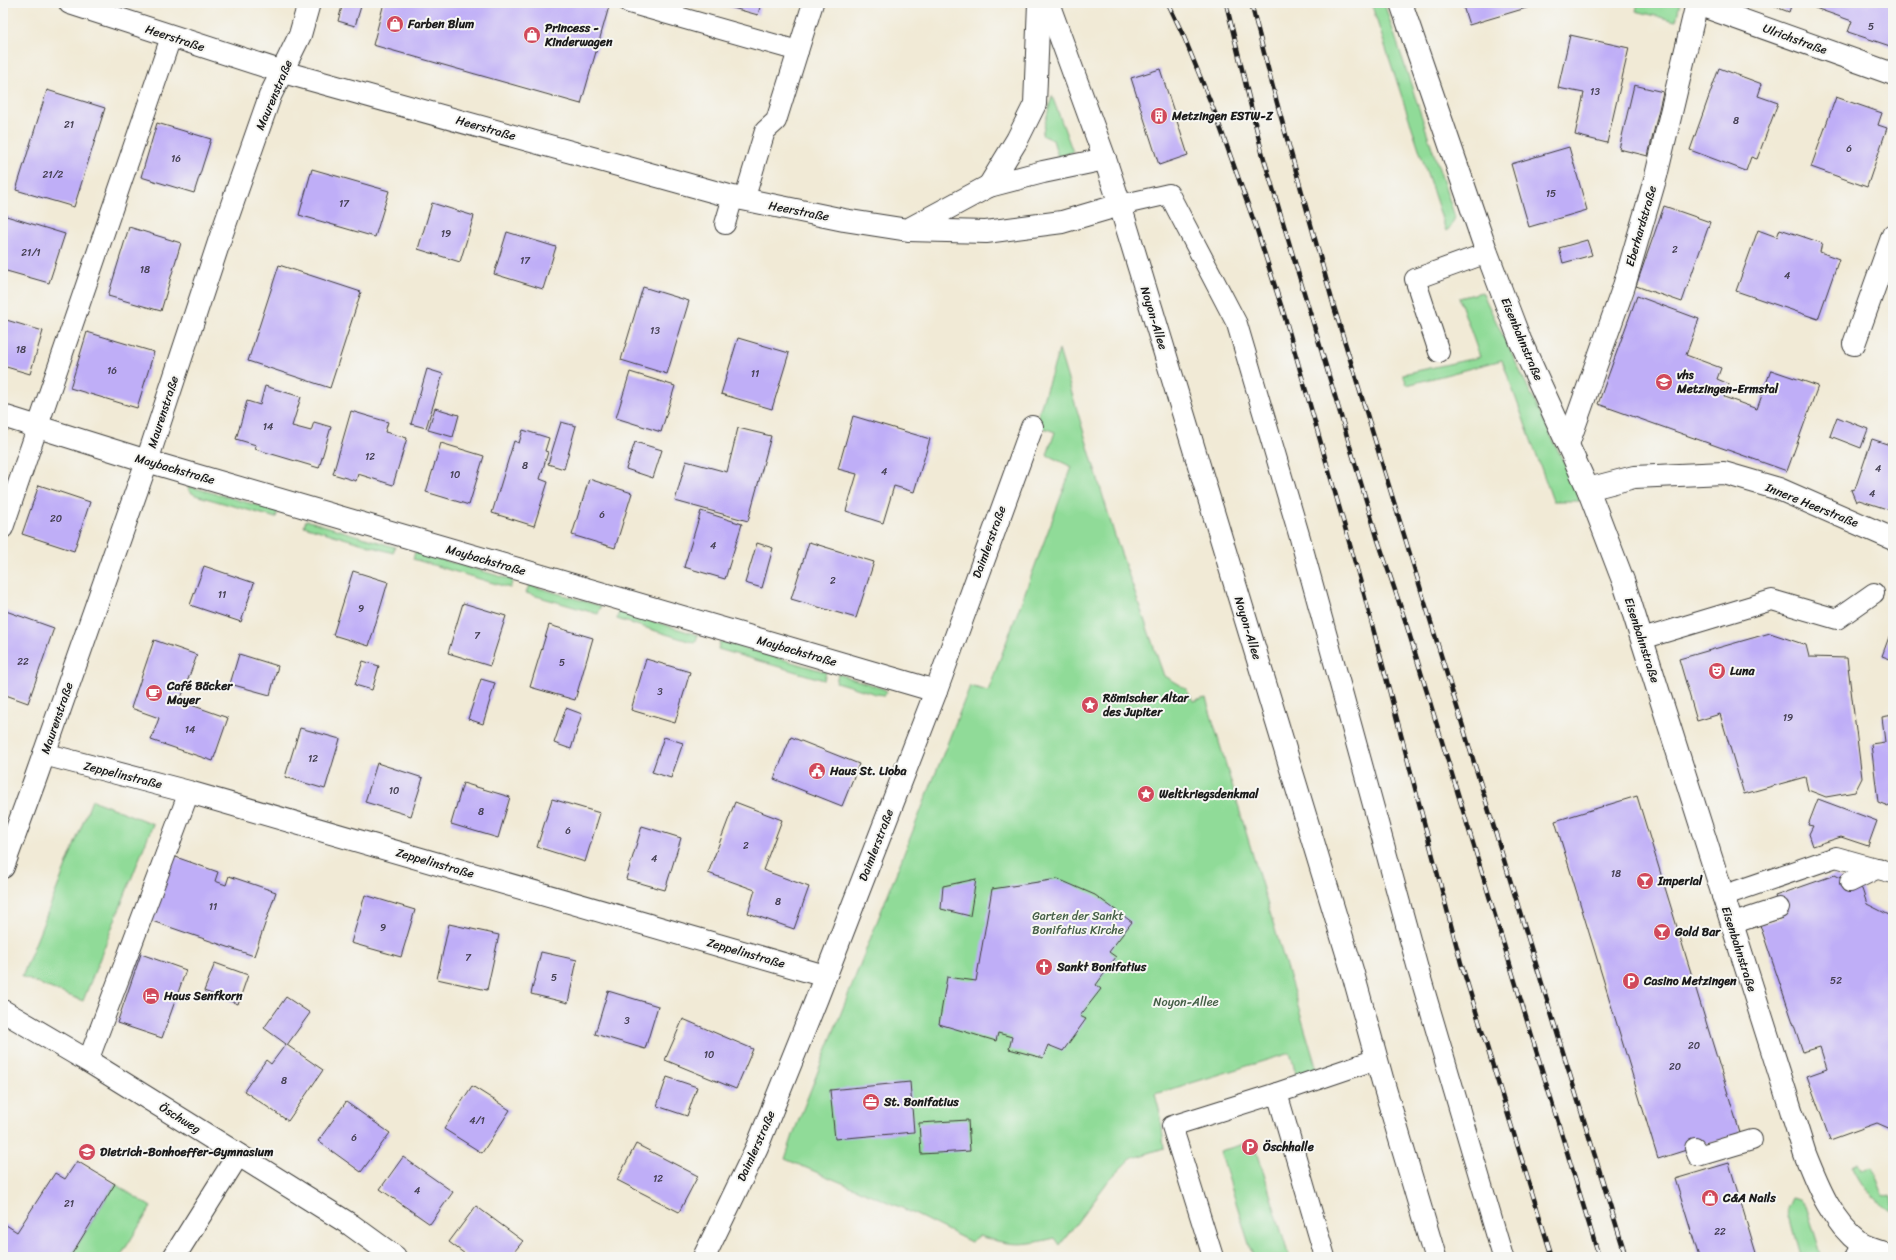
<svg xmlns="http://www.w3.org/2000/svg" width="1896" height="1260" viewBox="0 0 1896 1260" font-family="Sriracha,sans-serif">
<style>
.green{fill:#90db98;stroke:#567c5a}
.building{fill:#bfaef7}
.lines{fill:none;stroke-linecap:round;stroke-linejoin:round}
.service-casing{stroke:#3c3b38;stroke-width:22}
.minor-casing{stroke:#3c3b38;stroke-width:24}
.primary-casing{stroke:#3c3b38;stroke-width:24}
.service{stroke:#fff;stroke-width:20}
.minor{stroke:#fff;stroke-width:22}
.primary{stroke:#fff;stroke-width:22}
.rail-casing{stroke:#1c1c1c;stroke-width:4.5}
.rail{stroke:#f6f6f2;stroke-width:3;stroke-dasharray:9;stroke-linecap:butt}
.labels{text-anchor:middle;stroke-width:4;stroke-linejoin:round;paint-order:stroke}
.number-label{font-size:10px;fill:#454053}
.poi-label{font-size:12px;font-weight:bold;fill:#1c1c1c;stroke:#f6f6f2;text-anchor:start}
.street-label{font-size:12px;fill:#1c1c1c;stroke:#f6f6f2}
.park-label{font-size:12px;fill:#455f47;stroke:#f6f6f2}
</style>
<rect width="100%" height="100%" fill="#f6f6f2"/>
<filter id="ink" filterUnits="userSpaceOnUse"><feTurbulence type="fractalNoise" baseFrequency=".025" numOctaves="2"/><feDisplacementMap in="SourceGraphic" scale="8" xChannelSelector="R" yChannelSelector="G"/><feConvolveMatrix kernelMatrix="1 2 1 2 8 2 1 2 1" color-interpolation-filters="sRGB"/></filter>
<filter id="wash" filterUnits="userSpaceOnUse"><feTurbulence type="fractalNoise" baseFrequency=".012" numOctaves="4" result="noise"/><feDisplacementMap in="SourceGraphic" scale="16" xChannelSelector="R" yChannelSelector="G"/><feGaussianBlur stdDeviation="0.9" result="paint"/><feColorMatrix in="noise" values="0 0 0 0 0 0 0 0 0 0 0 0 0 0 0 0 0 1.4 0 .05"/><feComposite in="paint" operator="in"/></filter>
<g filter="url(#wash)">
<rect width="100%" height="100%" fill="#f1ead6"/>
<g class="green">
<polygon points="1371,3 1384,3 1455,217 1451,227 1446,231"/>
<polygon points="1638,3 1680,3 1676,21 1636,11"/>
<polygon points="1052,96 1073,152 1058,157 1053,140 1042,135"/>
<polygon points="1482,292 1566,467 1580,501 1553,501 1502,360 1407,385 1403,374 1480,357 1459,298"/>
<path d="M1059,350l55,183 50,143 22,13 7,12 13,-3 111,372 -20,7 -7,-24 -135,41 6,23 3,31 -34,11 -21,21 -49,65 -5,-7c-34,8 -43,8 -76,-2l-8,6 -69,-34 -117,-49 9,-27 176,-446 18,5 84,-224 -25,-12 8,-23 -20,-7z"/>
<polygon points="188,486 278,511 276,518 195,495 189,491"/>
<polygon points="306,520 395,547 393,553 304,526"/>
<polygon points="415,552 513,580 510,588 413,559"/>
<polygon points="529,585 601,606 598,614 526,593"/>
<polygon points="619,611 698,635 695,643 617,619"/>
<polygon points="720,641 826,672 824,680 718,649"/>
<polygon points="838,674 881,688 887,691 885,695 876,694 836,682"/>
<polygon points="92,800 153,824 83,1001 22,977"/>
<polygon points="1254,1141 1289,1257 1253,1257 1220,1151"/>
<path d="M1859,1163l3,7 10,-3 12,30 7,-2 2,16c-20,-9 -32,-26 -41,-45z"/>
<polygon points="115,1184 151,1207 120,1257 70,1257"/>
<polygon points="1792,1197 1800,1199 1806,1206 1822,1257 1800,1257 1787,1208"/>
</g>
<g id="blocks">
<g class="building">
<polygon points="343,3 362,3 355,26 338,21"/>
<polygon points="384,3 610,3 581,104 373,45"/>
<polygon points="715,3 761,3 758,15"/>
<polygon points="1462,3 1543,3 1469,25"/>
<polygon points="1765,3 1792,3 1789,12"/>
<polygon points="1801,3 1893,3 1893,47 1848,32 1852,21"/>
<polygon points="1570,35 1629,48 1607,143 1575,135 1584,93 1558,88"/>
<polygon points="1719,68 1762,84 1758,96 1778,103 1757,159 1751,157 1746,171 1690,150"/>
<polygon points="1160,69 1188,155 1159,165 1131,78"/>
<polygon points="1634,85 1663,92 1648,156 1619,149"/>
<polygon points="47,90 105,108 74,207 16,190"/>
<polygon points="1836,97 1882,113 1878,125 1887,128 1867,187 1811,167"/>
<polygon points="157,123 211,139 194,193 141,177"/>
<polygon points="1569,147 1587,210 1529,227 1511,164"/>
<polygon points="312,169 389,191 375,237 299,215"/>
<polygon points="432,203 474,216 460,262 418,249"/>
<polygon points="1664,206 1710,222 1682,302 1636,286"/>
<polygon points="3,215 65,234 49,283 3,270"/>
<polygon points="129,227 181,243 161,311 108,296"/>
<polygon points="1780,229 1822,243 1820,252 1839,259 1818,319 1736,291 1758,230 1777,237"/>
<polygon points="507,232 556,247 543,289 494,274"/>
<polygon points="1587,240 1592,255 1563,263 1559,248"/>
<polygon points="279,265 361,292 330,388 248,361"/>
<polygon points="643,287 689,301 667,374 621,360"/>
<polygon points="1637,296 1699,319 1686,355 1721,368 1717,379 1729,384 1724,397 1757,409 1771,370 1818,386 1787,471 1598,404"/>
<polygon points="3,319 43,331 30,374 3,366"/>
<polygon points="87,332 154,352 137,408 70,388"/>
<polygon points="738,338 789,353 772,409 721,394"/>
<polygon points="427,369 443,374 426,428 411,424"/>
<polygon points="630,372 675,386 661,432 616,418"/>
<polygon points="265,386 301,397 292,426 311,431 314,422 331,427 319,468 255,449 256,445 236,439 247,401 260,405"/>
<polygon points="435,408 459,415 453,437 428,430"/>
<polygon points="351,411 388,422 385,432 407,438 393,485 358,474 356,481 333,474"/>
<polygon points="853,416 930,439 914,492 894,486 883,523 846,511 857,474 838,469"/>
<polygon points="1837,417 1868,429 1861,448 1830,436"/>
<polygon points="561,422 576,426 564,469 548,464"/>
<polygon points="738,428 771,436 748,521 675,501 686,461 727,472"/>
<polygon points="523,430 549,438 545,451 548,452 540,479 548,482 534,526 492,513 514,441 519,443"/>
<polygon points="1872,439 1893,446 1893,511 1859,500 1856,502 1851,490 1855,489"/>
<polygon points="635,442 662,450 653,478 626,469"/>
<polygon points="441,443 484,456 469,505 426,492"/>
<polygon points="589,479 632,493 615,548 572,535"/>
<polygon points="39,485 90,502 74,551 22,534"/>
<polygon points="701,511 742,524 725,579 684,567"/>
<polygon points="809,542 874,562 856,618 791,599"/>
<polygon points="757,543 773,548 762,588 745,583"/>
<polygon points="204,566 254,583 241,622 190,605"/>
<polygon points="353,571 388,582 369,646 333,635"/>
<polygon points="463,603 506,616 490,666 448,653"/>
<polygon points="3,610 54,628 28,703 3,694"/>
<polygon points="549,625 593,638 575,700 530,687"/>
<polygon points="1893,626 1893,660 1882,656"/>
<polygon points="1770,633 1806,645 1809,657 1847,658 1862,778 1855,792 1826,797 1808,790 1805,777 1744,794 1720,714 1697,721 1679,659"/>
<polygon points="154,640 197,655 180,701 228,718 213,761 151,740 159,718 131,708"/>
<polygon points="239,654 278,666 270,695 230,684"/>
<polygon points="646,659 690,672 675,723 631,710"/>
<polygon points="363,661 379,666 372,690 355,685"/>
<polygon points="481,679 495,683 483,724 468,719"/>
<polygon points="566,708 582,714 571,749 554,743"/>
<polygon points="1893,715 1893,808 1878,802 1871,744 1885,742 1882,717"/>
<polygon points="300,728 340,739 325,789 285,777"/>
<polygon points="664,737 683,743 671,778 652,772"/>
<polygon points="791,737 859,764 842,806 774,779"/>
<polygon points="377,763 423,778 411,816 365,802"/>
<polygon points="463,783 510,797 498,838 451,824"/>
<polygon points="1637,796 1740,1133 1658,1159 1555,821"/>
<polygon points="552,799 600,813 585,862 537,847"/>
<polygon points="1818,799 1877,821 1868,846 1841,837 1813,846 1809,834 1813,826 1808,825"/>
<polygon points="735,802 782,820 763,870 809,887 794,929 748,913 755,890 708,873"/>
<polygon points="642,826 681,838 665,890 626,879"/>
<polygon points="173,856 218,872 215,881 226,885 229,876 276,892 254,956 149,920"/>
<polygon points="1835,875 1862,889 1867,904 1893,917 1893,1130 1877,1123 1830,1140 1807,1076 1827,1069 1820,1047 1803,1052 1760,925 1782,918 1775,896"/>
<polygon points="976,879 970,916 941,909 943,886"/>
<polygon points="1058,879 1095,895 1132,922 1109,952 1116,957 1096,985 1101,989 1080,1016 1086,1019 1063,1051 1048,1045 1043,1058 1009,1049 1012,1037 998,1033 996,1041 939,1024 947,977 976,981 992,889"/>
<polygon points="365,895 415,910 401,957 351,943"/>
<polygon points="449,924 499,935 487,990 437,979"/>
<polygon points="541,952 577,960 568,1003 531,994"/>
<polygon points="141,954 186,970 162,1038 117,1023"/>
<polygon points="215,963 248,975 238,1004 204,991"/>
<polygon points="608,991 658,1006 645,1049 595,1034"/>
<polygon points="286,997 310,1013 287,1045 323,1070 288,1121 244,1091 266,1060 271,1064 286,1044 264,1028"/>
<polygon points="683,1019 753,1049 736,1089 665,1060"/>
<polygon points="667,1077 697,1087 687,1116 657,1106"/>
<polygon points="910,1082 914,1132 835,1139 830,1090"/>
<polygon points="472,1086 510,1110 482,1153 444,1129"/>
<polygon points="346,1102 390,1133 361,1172 318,1141"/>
<polygon points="968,1120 970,1151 921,1154 919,1123"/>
<polygon points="636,1144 698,1176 679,1212 617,1180"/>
<polygon points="403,1157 453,1192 430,1224 380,1189"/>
<polygon points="77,1161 115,1184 70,1257 3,1257 3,1223 17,1232 55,1173 65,1179"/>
<polygon points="1729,1163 1756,1253 1745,1257 1699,1257 1675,1179"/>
<polygon points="476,1206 523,1241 510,1257 469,1257 449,1242"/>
<polygon points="212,1253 218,1257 210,1257"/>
<polygon points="1164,1254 1165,1257 1154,1257"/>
</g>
</g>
</g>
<g filter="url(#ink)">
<use href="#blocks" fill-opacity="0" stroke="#3c3b38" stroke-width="1"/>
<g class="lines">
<g class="service-casing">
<g id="service">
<polyline points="629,3 798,51"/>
<polyline points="744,200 765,131 776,121 813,3"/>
<polyline points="1120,205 1169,194 1237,324 1300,538 1418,969 1503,1257"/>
<polyline points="725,224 733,197"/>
<polyline points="1439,352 1415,279 1487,253"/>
<polyline points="3,528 171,37"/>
<polyline points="1642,639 1772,600 1837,619 1874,593"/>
<polyline points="1850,882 1878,868"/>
<polyline points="1722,896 1836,857 1893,873"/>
<polyline points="1731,924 1779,908"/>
<polyline points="88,1061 189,792"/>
<polyline points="1277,1093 1377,1059"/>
<polyline points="1695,1148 1698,1156 1752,1140"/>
<polyline points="1213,1257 1172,1126 1277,1093 1325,1257"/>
<polyline points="1855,1257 1862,1244"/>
</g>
</g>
<g class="minor-casing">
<g id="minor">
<polyline points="70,3 283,72 733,197 844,220 908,230 986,232 1062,222 1120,205"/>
<path d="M1401,3l86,250 33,87 68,149 36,94 181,571c13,33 27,68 56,90 9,6 22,8 32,12"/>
<polyline points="1697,4 1893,74"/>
<polyline points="989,186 1017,140 1035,104 1039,3"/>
<polyline points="909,229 989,186 1043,172 1105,159"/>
<polyline points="1854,344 1893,235"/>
<polyline points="3,416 147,461 936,691"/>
<polyline points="1568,444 1624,286 1656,176 1697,3"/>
<polyline points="1588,489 1634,477 1724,473 1779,489 1893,539"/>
<polyline points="44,754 189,792 825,976"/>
<polyline points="3,867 36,777 147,461 221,236 270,96 300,35 309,3"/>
<polyline points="3,1011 88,1061 351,1225 395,1257"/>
<polyline points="174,1257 238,1155"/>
<polyline points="704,1257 757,1147 817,998 936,691 1032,427"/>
</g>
</g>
<g class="primary-casing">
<polyline id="primary" points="1048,3 1105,159 1120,205 1352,970 1383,1082 1435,1257"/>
</g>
<use href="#service" class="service"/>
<use href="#minor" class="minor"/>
<use href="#primary" class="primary"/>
<g class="rail-casing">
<g id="rail">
<polyline points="1168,3 1184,37 1215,113 1257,230 1286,321 1364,594 1461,963 1552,1257"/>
<polyline points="1226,3 1262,152 1378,540 1405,620 1599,1257"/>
<polyline points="1251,3 1277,103 1334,307 1626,1257"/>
</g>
</g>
<use href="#rail" class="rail"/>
</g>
</g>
<defs>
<g id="shop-disc" transform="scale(0.9)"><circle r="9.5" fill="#d1495b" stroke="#f6f6f2"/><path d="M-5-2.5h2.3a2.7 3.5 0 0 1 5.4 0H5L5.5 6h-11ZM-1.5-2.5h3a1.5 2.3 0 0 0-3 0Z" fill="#fff"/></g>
<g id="building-disc" transform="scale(0.9)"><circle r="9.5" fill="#d1495b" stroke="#f6f6f2"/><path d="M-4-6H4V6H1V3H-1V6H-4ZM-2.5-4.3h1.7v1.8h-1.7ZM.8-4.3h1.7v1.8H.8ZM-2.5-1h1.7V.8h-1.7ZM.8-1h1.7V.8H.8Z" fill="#fff"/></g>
<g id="university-disc" transform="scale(0.9)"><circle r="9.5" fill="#d1495b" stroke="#f6f6f2"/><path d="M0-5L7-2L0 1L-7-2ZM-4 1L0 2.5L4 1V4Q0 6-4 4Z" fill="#fff"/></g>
<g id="theatre-disc" transform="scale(0.9)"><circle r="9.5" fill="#d1495b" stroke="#f6f6f2"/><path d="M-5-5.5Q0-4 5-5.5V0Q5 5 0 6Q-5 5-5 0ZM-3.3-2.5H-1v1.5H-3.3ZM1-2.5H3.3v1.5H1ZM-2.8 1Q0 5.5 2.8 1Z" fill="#fff"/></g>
<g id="cafe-disc" transform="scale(0.9)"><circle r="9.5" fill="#d1495b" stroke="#f6f6f2"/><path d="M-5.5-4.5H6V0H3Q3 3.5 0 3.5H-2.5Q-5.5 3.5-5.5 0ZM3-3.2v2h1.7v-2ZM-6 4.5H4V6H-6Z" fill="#fff"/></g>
<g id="sight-disc" transform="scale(0.9)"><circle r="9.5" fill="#d1495b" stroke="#f6f6f2"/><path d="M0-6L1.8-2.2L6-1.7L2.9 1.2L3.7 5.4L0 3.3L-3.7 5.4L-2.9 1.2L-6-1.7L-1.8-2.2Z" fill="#fff"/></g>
<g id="civic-disc" transform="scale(0.9)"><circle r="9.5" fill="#d1495b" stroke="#f6f6f2"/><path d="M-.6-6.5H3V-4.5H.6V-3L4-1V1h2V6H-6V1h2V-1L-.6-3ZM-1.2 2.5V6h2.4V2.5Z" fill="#fff"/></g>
<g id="bar-disc" transform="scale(0.9)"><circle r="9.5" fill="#d1495b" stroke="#f6f6f2"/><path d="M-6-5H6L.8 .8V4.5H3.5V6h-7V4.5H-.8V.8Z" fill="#fff"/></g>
<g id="church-disc" transform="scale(0.9)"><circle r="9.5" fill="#d1495b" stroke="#f6f6f2"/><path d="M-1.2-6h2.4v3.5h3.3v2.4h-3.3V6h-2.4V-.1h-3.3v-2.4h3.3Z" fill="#fff"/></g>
<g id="parking-disc" transform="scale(0.9)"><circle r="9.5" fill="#d1495b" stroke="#f6f6f2"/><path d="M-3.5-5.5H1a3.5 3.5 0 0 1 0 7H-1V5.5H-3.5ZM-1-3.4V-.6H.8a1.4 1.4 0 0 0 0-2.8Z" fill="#fff"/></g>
<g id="hotel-disc" transform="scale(0.9)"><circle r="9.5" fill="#d1495b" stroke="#f6f6f2"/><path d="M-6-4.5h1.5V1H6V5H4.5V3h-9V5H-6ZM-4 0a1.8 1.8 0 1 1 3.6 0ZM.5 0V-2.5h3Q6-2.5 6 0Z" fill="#fff"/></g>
<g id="office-disc" transform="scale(0.9)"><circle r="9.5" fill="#d1495b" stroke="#f6f6f2"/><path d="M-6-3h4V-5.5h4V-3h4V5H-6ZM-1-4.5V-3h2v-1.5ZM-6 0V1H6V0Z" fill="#fff"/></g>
<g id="school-disc" transform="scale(0.9)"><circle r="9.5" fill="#d1495b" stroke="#f6f6f2"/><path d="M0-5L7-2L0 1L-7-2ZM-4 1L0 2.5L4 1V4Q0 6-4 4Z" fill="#fff"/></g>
</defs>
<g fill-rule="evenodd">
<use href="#shop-disc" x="395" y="24"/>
<use href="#shop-disc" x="532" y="35"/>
<use href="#building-disc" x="1159" y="116"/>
<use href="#university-disc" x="1664" y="382"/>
<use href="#theatre-disc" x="1717" y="671"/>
<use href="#cafe-disc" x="154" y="693"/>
<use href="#sight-disc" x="1090" y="705"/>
<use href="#civic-disc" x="817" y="771"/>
<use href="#sight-disc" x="1146" y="794"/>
<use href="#bar-disc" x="1645" y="881"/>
<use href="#bar-disc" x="1662" y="932"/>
<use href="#church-disc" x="1044" y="967"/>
<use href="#parking-disc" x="1631" y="981"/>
<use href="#hotel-disc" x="151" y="996"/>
<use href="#office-disc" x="871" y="1102"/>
<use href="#parking-disc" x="1250" y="1147"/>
<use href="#school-disc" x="87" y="1152"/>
<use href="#shop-disc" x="1710" y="1198"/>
</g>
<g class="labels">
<g class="number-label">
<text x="1871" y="30">5</text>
<text x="1595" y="95">13</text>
<text x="1736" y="124">8</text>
<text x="69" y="128">21</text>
<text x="1849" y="152">6</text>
<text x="176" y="162">16</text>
<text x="53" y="178">21/2</text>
<text x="1551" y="197">15</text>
<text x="344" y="207">17</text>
<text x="446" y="237">19</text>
<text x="1675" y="253">2</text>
<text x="31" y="256">21/1</text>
<text x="525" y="264">17</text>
<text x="145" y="273">18</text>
<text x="1787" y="279">4</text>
<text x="655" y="334">13</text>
<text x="21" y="353">18</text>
<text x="112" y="374">16</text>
<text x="755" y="377">11</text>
<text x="268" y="430">14</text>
<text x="370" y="460">12</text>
<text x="525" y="469">8</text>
<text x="1878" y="472">4</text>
<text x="884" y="475">4</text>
<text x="455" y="478">10</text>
<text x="1872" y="497">4</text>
<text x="602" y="518">6</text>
<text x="56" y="522">20</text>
<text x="713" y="549">4</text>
<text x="833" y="584">2</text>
<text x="222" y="598">11</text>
<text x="361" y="612">9</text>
<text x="477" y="639">7</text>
<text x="23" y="665">22</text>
<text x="562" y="666">5</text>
<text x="660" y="695">3</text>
<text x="1788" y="721">19</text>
<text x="190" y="733">14</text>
<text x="313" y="762">12</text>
<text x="394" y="794">10</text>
<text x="481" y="815">8</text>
<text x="568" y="834">6</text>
<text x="746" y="849">2</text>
<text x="654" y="862">4</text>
<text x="1616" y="877">18</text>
<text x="778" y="905">8</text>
<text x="213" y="910">11</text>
<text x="383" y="931">9</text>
<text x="468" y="961">7</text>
<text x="554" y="981">5</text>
<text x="1836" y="984">52</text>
<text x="627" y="1024">3</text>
<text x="1694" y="1049">20</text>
<text x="709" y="1058">10</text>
<text x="1675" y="1070">20</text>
<text x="284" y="1084">8</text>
<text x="477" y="1124">4/1</text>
<text x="354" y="1141">6</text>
<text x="658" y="1182">12</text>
<text x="417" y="1194">4</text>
<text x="69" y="1207">21</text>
<text x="1720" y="1235">22</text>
</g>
<g class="poi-label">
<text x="408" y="28">Farben Blum</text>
<text x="545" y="32">Princess -<tspan x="545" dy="14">Kinderwagen</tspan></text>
<text x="1172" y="120">Metzingen ESTW-Z</text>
<text x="1677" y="379">vhs<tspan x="1677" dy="14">Metzingen-Ermstal</tspan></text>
<text x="1730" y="675">Luna</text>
<text x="167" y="690">Café Bäcker<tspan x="167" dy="14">Mayer</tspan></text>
<text x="1103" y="702">Römischer Altar<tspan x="1103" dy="14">des Jupiter</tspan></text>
<text x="830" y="775">Haus St. Lioba</text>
<text x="1159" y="798">Weltkriegsdenkmal</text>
<text x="1658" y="885">Imperial</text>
<text x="1675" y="936">Gold Bar</text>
<text x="1057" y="971">Sankt Bonifatius</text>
<text x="1644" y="985">Casino Metzingen</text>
<text x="164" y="1000">Haus Senfkorn</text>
<text x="884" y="1106">St. Bonifatius</text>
<text x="1263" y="1151">Öschhalle</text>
<text x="100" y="1156">Dietrich-Bonhoeffer-Gymnasium</text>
<text x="1723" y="1202">C&amp;A Nails</text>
</g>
<g class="street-label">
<text transform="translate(175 38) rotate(18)" y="4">Heerstraße</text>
<text transform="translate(1795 39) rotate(20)" y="4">Ulrichstraße</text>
<text transform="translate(274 95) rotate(-67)" y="4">Maurenstraße</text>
<text transform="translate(486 128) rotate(16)" y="4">Heerstraße</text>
<text transform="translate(799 211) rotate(11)" y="4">Heerstraße</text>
<text transform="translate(1641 226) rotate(-74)" y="4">Eberhardstraße</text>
<text transform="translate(1154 318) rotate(73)" y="4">Noyon-Allee</text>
<text transform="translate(1522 339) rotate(67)" y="4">Eisenbahnstraße</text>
<text transform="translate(163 412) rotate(-72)" y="4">Maurenstraße</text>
<text transform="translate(175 469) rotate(16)" y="4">Maybachstraße</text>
<text transform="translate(1812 505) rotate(22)" y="4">Innere Heerstraße</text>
<text transform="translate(989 542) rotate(-70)" y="4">Daimlerstraße</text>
<text transform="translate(486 560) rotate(16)" y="4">Maybachstraße</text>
<text transform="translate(1248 628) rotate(73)" y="4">Noyon-Allee</text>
<text transform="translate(1642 640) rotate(72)" y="4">Eisenbahnstraße</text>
<text transform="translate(797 651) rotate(16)" y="4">Maybachstraße</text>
<text transform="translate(57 718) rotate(-71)" y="4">Maurenstraße</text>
<text transform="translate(123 775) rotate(14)" y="4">Zeppelinstraße</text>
<text transform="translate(876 845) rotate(-69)" y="4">Daimlerstraße</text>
<text transform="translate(435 863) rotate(16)" y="4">Zeppelinstraße</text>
<text transform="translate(1739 949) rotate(72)" y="4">Eisenbahnstraße</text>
<text transform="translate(746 953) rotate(16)" y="4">Zeppelinstraße</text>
<text transform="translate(180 1118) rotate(32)" y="4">Öschweg</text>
<text transform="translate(756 1146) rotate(-66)" y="4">Daimlerstraße</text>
</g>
<g class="park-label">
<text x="1078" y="920">Garten der Sankt<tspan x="1078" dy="14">Bonifatius Kirche</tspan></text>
<text x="1186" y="1006">Noyon-Allee</text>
</g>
</g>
<rect width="1896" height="1260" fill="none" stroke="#f6f6f2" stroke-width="16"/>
</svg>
